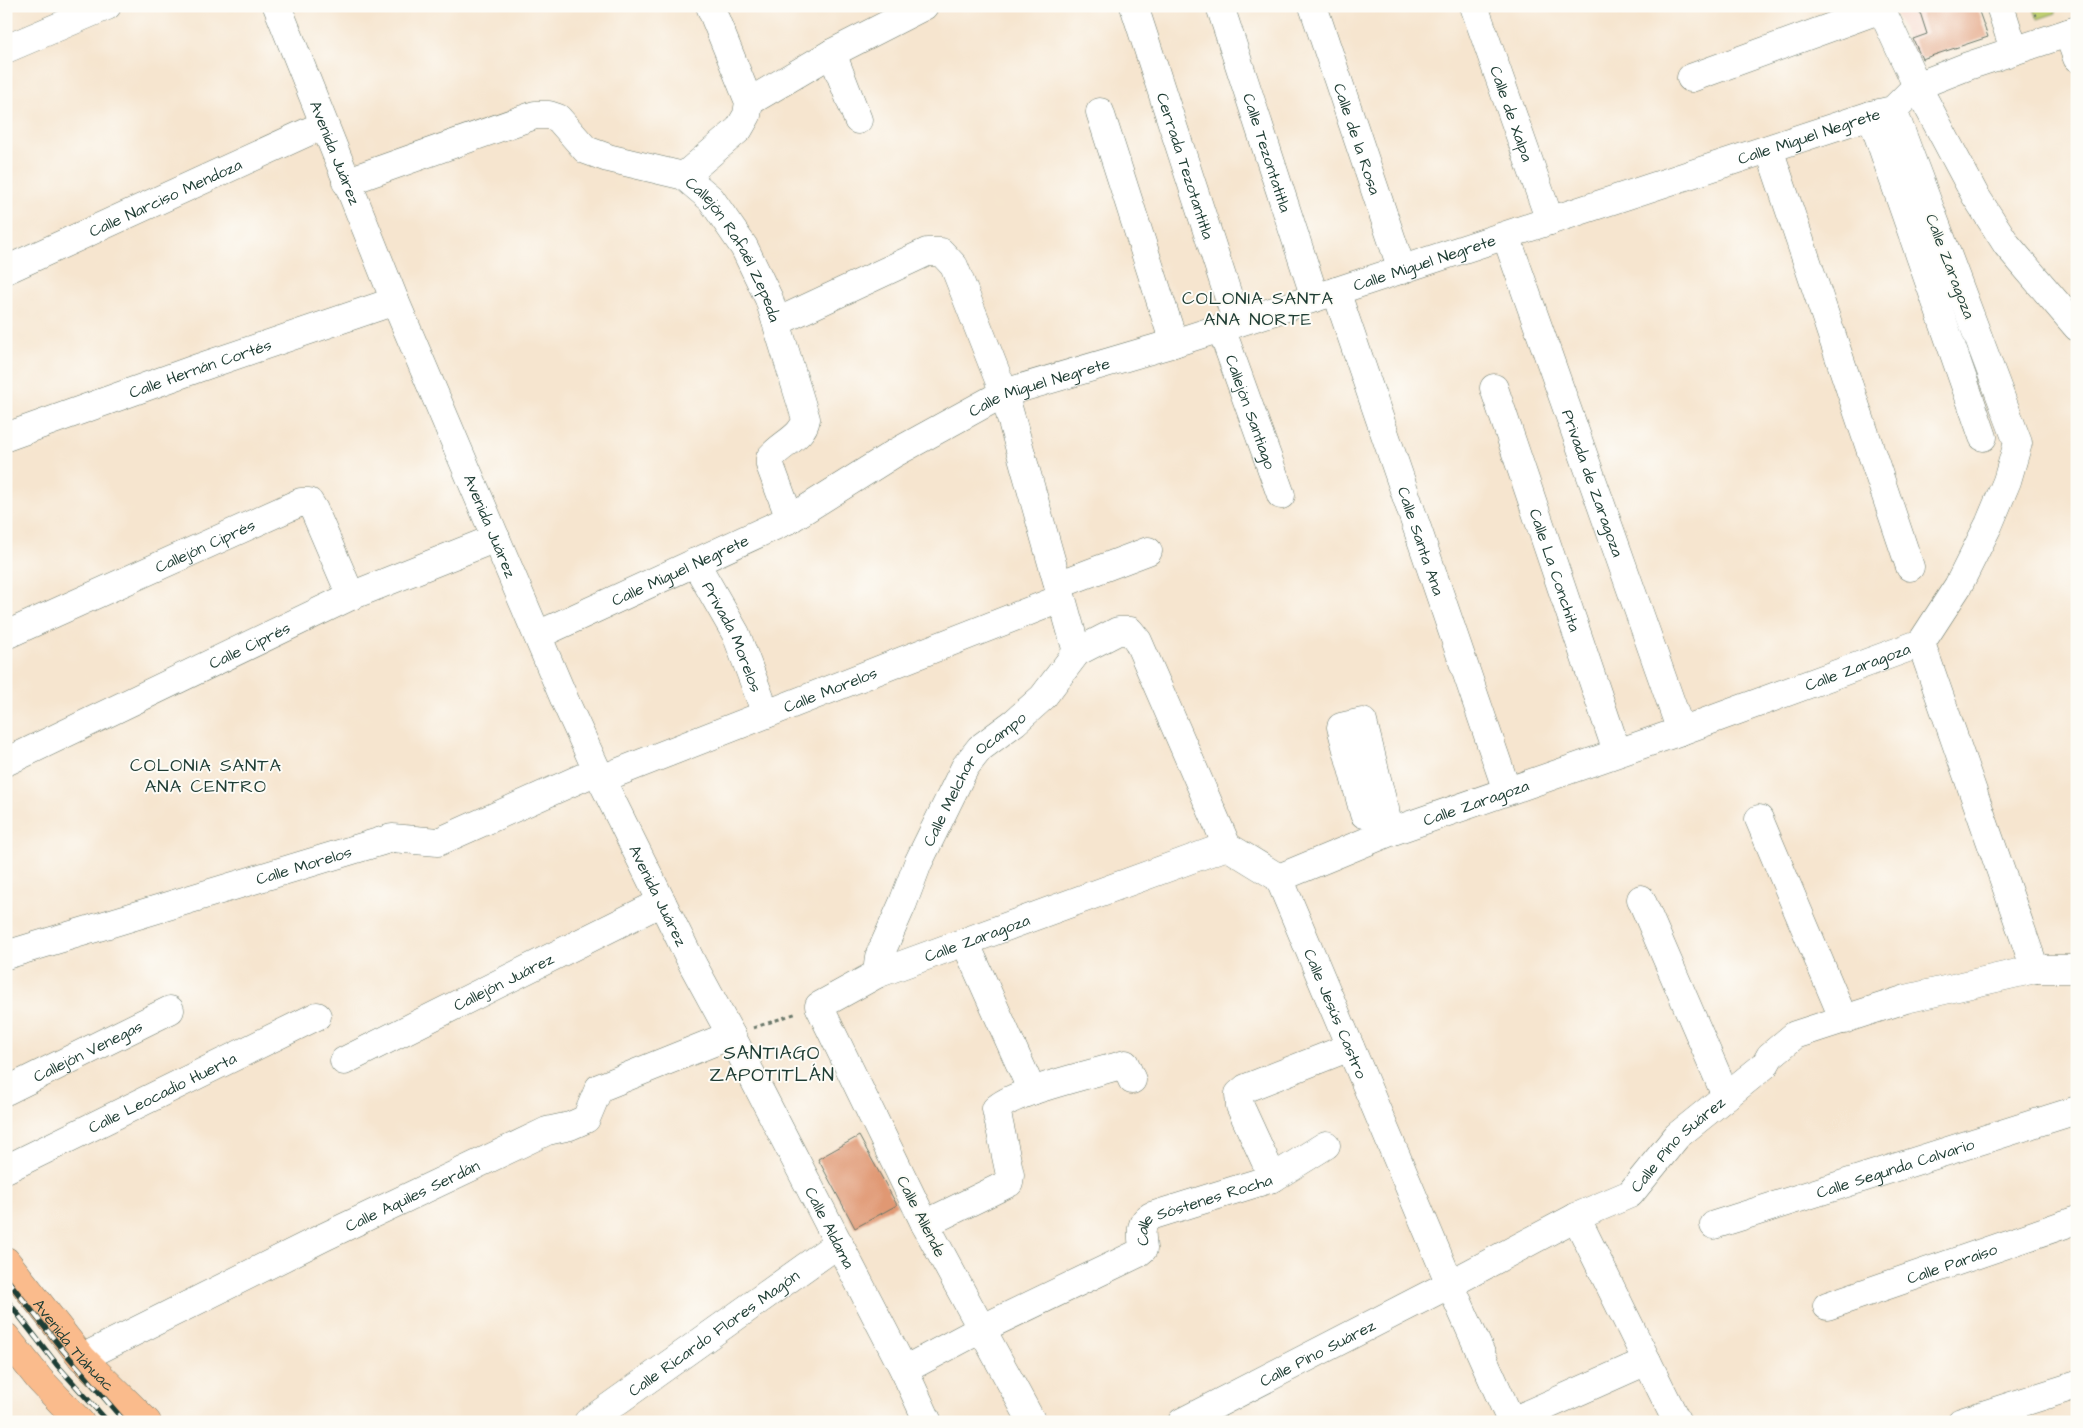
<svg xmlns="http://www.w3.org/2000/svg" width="2083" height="1428" viewBox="0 0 2083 1428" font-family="'Architects Daughter',sans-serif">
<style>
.built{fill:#f6d1c5}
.green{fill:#c0cf71;stroke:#708652}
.building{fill:#e09873}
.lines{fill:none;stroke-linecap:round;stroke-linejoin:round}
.minor-casing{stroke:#6a786a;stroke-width:29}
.major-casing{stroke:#6a786a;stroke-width:29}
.path{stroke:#6a786a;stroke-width:3;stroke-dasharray:4 4;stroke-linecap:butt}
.minor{stroke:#fff;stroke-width:28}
.major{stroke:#fabb8c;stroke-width:28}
.rail-casing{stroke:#1f3d34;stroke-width:5.5}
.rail{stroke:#fdfcf7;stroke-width:4;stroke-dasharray:11;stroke-linecap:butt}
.labels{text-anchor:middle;stroke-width:4;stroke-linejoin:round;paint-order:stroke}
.street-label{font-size:16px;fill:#1f3d34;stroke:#fdfcf7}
.neighbourhood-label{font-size:18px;letter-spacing:1px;fill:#1f3d34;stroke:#fdfcf7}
.quarter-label{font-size:19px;letter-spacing:1px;fill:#1f3d34;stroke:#fdfcf7}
</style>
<rect width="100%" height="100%" fill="#fdfcf7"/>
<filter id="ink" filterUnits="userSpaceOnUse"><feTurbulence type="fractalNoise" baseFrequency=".02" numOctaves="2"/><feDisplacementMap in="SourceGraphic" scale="10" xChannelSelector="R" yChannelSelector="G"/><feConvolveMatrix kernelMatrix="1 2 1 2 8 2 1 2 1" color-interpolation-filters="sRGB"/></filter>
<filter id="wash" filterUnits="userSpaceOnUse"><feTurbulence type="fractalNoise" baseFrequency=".0096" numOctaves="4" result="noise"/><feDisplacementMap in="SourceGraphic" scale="20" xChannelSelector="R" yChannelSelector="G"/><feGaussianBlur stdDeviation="1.12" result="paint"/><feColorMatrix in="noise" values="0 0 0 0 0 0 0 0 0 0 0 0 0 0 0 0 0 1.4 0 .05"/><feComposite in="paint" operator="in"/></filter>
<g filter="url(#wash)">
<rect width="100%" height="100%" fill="#f6e5cf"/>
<polygon class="built" points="1892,6 1955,6 1968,44 1917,60"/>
<polygon class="green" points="2033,6 2054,6 2056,13 2038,19"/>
<g id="blocks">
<g class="building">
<polygon points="1918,6 1977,6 1988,37 1922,59 1913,39 1927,34"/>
<polygon points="859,1136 897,1205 855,1228 818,1159"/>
</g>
</g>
</g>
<g filter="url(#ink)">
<use href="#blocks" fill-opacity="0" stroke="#6a786a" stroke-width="1"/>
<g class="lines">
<g class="minor-casing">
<g id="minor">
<path id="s1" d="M277,6l118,295 171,402 35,76 92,186 38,70 173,335 24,52"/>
<path id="s2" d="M1134,6l103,317"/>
<path id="s3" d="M1220,6l95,292"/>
<path id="s4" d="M1313,6l89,264"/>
<path id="s5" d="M1474,6l76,215"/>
<polyline points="1880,6 1917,86 1975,195 2007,245 2077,327"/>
<polyline points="2000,6 2014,50"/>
<polyline points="2068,33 2077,58"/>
<polyline points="6,49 107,6"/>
<polyline points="832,53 858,120"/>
<polyline points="1691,78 1881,9"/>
<polyline points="749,102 832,53 924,6"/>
<polyline points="1100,112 1174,343"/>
<polyline points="1871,115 1983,437"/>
<polyline points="1769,149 1910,567"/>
<polyline points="684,176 739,129 747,115 749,102 710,6"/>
<path id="s6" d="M346,182l189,-67h14l9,3 28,32 22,8 76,18 27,23 33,48 25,52 37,120c-3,18 -25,25 -36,39v7l20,54"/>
<path id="s7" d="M1506,236l175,495"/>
<path id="s8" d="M6,270l317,-145"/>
<path id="s9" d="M1336,291l171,500"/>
<polyline points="777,322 927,252 941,252 954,266 1004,393 1077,652"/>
<path id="s10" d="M1221,328l60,167"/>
<path id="s11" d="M1494,388l123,364"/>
<path id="s12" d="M6,437l192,-69 197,-67"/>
<path id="s13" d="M695,562l41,72 30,80"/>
<polyline points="1058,585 1148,551"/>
<path id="s14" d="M6,635l295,-133h8l5,8 37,86"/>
<path id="s15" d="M538,635l252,-116 105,-66 109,-60 170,-50 141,-45 556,-183 22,-5 24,-24 51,-20 109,-36"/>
<polyline points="1921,643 2035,969"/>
<path id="s16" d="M6,762l345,-166 145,-58"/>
<path id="s17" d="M601,779l459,-180"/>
<polyline points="1385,809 1364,814 1341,727 1363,722 1390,832"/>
<polyline points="1759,819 1844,1020"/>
<path id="s18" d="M1279,878l111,-46 291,-101 240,-88 37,-57 31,-62 18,-43 11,-38 -125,-333"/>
<polyline points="1641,899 1726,1096"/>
<polyline points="965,942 1032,1091"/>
<path id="s19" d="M6,955l386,-117 46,4 159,-71"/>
<path id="s20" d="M877,974l2,-17 24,-54 15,-40 47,-96 15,-19 35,-26 28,-25 34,-45 41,-21h12l8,10 89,205 52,32 171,406 61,137"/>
<path id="s21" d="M344,1061l318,-159"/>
<path id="s22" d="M6,1091l164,-81"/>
<path id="s23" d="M6,1169l311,-153"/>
<polyline points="1273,1178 1326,1145"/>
<polyline points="1576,1217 1677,1422"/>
<path d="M925,1224l84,-41 1,-8 -14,-66c18,-18 100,-36 129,-45l7,16"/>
<path id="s24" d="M1714,1225l363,-115"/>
<path id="s25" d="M1827,1306l250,-86"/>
<path id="s26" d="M82,1358l242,-121 223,-106 23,-5 16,-7 13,-31 132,-53"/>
<path id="s27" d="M904,1370l77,-41 156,-75 6,-5c-1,-13 -5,-26 8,-33l122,-38 -33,-72 -1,-12 7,-6 104,-41"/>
<path id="s28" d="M588,1422l251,-179"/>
<path id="s29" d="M1032,1422l-107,-198 -106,-218 58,-32 350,-128"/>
<path id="s30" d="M1182,1422l268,-138 126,-67 54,-23 47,-58 88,-71 5,-9 25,-21 111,-36 129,-30h42"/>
<polyline points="1510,1422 1647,1361"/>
<polyline points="1961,1422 2077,1385"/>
</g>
</g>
<g class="major-casing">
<g id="major">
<path id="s31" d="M6,1261l76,97 65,64"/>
<polyline points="6,1337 40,1380 80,1422"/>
</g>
</g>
<g class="path">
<polyline points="2033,6 2036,16"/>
<polyline points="753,1028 797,1013"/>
</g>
<use href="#minor" class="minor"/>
<use href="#major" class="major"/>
<g class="rail-casing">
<g id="rail">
<polyline points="6,1278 62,1349 125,1422"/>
<polyline points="6,1299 58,1366 108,1422"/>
</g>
</g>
<use href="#rail" class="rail"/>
</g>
</g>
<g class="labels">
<g class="street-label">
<text dy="6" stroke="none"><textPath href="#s5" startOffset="114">Calle de Xalpa</textPath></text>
<text dy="6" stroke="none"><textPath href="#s15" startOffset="1371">Calle Miguel Negrete</textPath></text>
<text dy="6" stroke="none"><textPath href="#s4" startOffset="140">Calle de la Rosa</textPath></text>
<text dy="6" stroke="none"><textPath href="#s3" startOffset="154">Calle Tezontatitla</textPath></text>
<text dy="6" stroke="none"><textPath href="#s1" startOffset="158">Avenida Juárez</textPath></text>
<text dy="6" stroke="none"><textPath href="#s2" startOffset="168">Cerrada Tezotantitla</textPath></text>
<text dy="6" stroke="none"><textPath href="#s8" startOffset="175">Calle Narciso Mendoza</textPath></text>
<text dy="6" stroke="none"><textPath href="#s6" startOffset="458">Callejón Rafaél Zepeda</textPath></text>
<text dy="6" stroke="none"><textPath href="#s15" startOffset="966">Calle Miguel Negrete</textPath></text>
<text transform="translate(1951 266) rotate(69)" y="6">Calle Zaragoza</text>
<text dy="6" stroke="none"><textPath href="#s12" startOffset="206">Calle Hernán Cortés</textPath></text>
<text dy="6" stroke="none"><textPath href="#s15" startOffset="561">Calle Miguel Negrete</textPath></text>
<text dy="6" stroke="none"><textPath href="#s10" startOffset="89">Callejón Santiago</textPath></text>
<text dy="6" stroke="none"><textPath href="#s7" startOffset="262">Privada de Zaragoza</textPath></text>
<text dy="6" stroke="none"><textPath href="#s1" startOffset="562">Avenida Juárez</textPath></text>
<text dy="6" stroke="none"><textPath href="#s9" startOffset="264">Calle Santa Ana</textPath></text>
<text dy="6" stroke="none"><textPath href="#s14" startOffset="218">Callejón Ciprés</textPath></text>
<text dy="6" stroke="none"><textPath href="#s15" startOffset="156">Calle Miguel Negrete</textPath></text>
<text dy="6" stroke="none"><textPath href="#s11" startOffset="192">Calle La Conchita</textPath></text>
<text dy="6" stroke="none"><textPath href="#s13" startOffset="84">Privada Morelos</textPath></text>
<text dy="6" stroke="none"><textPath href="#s16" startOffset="270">Calle Ciprés</textPath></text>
<text dy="6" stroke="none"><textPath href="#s18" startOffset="616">Calle Zaragoza</textPath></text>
<text dy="6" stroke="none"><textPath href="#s17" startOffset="246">Calle Morelos</textPath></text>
<text dy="6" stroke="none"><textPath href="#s20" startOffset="222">Calle Melchor Ocampo</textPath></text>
<text dy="6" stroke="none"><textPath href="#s18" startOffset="211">Calle Zaragoza</textPath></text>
<text dy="6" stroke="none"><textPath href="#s19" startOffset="311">Calle Morelos</textPath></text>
<text dy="6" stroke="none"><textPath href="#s1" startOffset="968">Avenida Juárez</textPath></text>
<text dy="6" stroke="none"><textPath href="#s29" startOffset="640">Calle Zaragoza</textPath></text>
<text dy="6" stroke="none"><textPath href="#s21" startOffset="178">Callejón Juárez</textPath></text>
<text dy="6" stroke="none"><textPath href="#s20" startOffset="890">Calle Jesús Castro</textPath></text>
<text dy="6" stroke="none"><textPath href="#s22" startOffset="91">Callejón Venegas</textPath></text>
<text dy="6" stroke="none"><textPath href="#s23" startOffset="174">Calle Leocadio Huerta</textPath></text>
<text dy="6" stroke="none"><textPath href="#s30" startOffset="572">Calle Pino Suárez</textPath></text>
<text dy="6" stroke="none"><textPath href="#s24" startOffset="190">Calle Segunda Calvario</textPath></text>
<text dy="6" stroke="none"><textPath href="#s26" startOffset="368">Calle Aquiles Serdán</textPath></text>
<text dy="6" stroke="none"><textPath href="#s27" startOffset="351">Calle Sóstenes Rocha</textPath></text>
<text transform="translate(922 1216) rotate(63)" y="6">Calle Allende</text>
<text dy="6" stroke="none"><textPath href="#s1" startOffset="1342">Calle Aldama</textPath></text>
<text dy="6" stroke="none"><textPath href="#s25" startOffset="132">Calle Paraíso</textPath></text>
<text dy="6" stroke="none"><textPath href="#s28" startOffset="154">Calle Ricardo Flores Magón</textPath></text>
<text dy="6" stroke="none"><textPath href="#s31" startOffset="108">Avenida Tláhuac</textPath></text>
<text dy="6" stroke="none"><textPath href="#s30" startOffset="152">Calle Pino Suárez</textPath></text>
</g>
<g class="neighbourhood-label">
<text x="1258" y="304">COLONIA SANTA<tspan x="1258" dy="21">ANA NORTE</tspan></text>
<text x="206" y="771">COLONIA SANTA<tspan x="206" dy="21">ANA CENTRO</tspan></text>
</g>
<g class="quarter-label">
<text x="772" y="1059">SANTIAGO<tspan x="772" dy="22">ZAPOTITLÁN</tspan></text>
</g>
</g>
<rect width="2083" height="1428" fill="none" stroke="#fdfcf7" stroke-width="25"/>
</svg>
